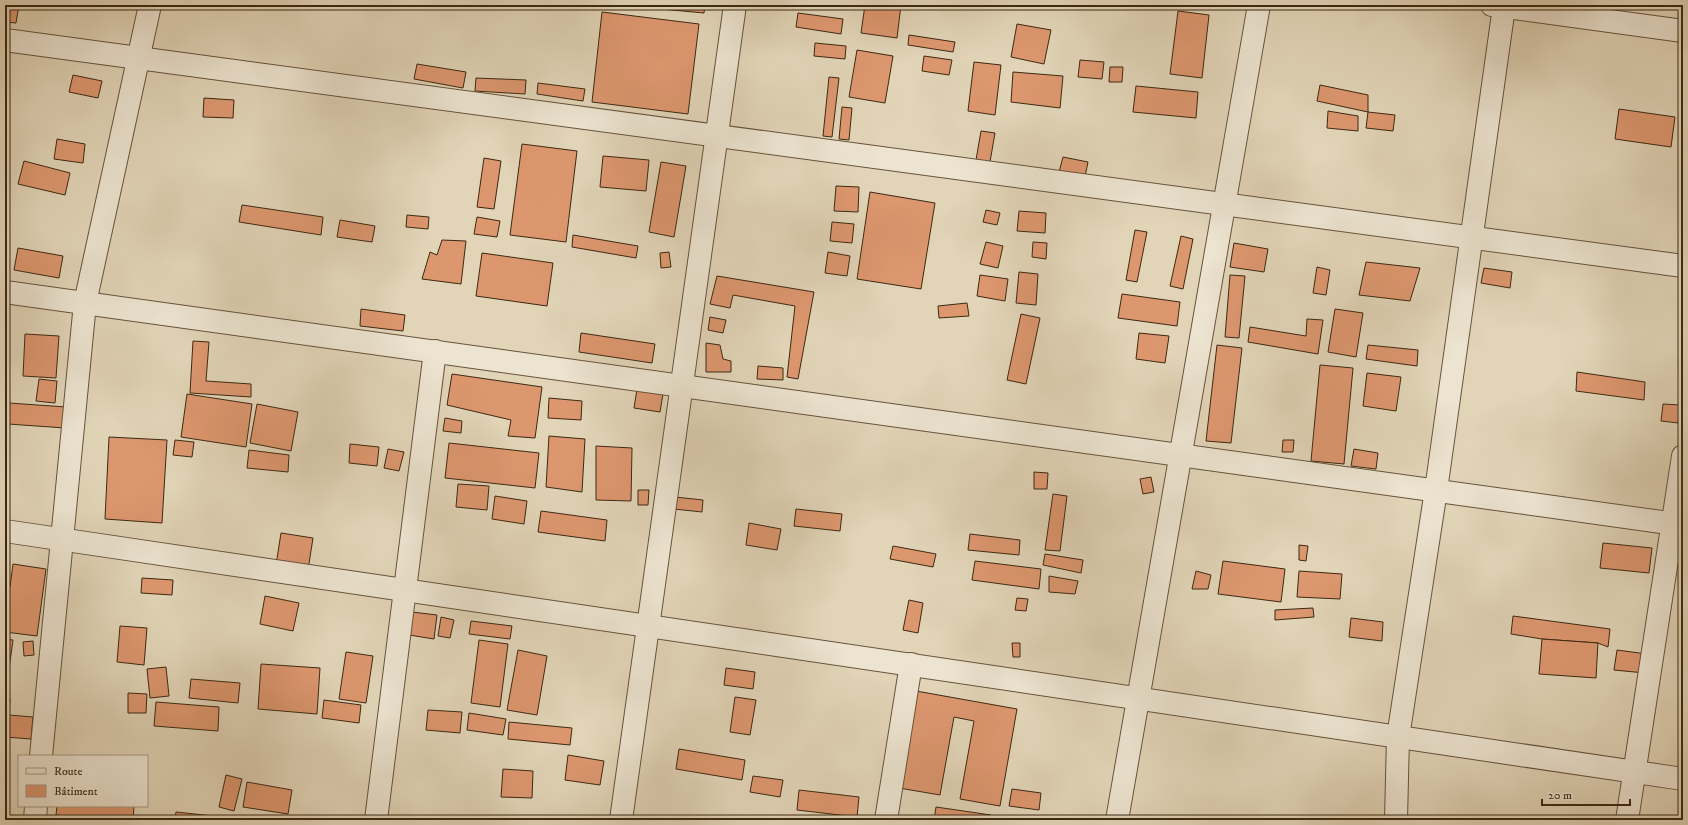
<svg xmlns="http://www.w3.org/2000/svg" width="1688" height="825" viewBox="0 0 1688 825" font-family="'IM FELL DW Pica',serif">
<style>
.building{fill:#dd976f;stroke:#3d2812}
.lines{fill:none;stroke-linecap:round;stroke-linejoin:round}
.minor-casing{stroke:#66533b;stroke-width:24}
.minor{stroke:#ece3d0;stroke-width:22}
</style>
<rect width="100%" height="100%" fill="#e1d4b7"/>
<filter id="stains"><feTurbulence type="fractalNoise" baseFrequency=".005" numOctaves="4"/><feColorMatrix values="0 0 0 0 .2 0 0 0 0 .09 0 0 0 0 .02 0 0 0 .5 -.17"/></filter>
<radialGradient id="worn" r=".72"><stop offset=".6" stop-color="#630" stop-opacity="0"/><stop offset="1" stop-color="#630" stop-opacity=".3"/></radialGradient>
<g class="building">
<polygon points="5,5 19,5 16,23 5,22"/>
<polygon points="661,5 705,5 704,13 661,9"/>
<polygon points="756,5 770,5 770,7"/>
<polygon points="865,5 901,5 897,38 861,33"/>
<polygon points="1178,11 1209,15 1202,78 1170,74"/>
<polygon points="602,12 699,24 688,114 592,102"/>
<polygon points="798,13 843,19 841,34 796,27"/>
<polygon points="1017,24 1051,30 1044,64 1011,57"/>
<polygon points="909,35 955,42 953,52 908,45"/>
<polygon points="815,43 846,46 845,59 814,56"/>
<polygon points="857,50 893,56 885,103 849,97"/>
<polygon points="924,56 952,60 949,75 922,71"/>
<polygon points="1080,60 1104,62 1102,79 1078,77"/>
<polygon points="974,62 1001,65 995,115 968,111"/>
<polygon points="417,64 466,72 463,88 414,79"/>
<polygon points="5,65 9,66 6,82 5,82"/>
<polygon points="1110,67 1123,67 1122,82 1109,82"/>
<polygon points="1013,72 1063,76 1060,108 1011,102"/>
<polygon points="73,75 102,81 98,98 69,92"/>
<polygon points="829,77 839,78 832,137 823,136"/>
<polygon points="476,78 526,80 525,94 475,91"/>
<polygon points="538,83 585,89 583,101 537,94"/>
<polygon points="1320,85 1368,95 1368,112 1317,101"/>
<polygon points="1136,86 1198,92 1196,118 1133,112"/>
<polygon points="204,98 234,100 233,118 203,117"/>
<polygon points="842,107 852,108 849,140 839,139"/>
<polygon points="1619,109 1675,117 1671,147 1615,139"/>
<polygon points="1328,111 1358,116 1358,131 1327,128"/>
<polygon points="1368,112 1395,115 1393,131 1366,128"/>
<polygon points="981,131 995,133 990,162 976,160"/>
<polygon points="57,139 85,144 83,163 54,159"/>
<polygon points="522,144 577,151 566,242 510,235"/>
<polygon points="5,154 9,154 5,177"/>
<polygon points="603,156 649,160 646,191 600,187"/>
<polygon points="1063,157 1088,162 1085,177 1059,172"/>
<polygon points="484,158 501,161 494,209 477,207"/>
<polygon points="24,161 70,173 65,195 18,184"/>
<polygon points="661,162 686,166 674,237 649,232"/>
<polygon points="836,186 859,187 858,212 834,211"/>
<polygon points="870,192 935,203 921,289 857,279"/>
<polygon points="242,205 323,217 321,235 239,222"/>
<polygon points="986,210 1000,213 997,225 983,222"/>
<polygon points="1019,211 1046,213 1045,233 1017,231"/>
<polygon points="407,215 429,217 428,229 406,227"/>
<polygon points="477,217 500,221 497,237 474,234"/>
<polygon points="340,220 375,226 372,242 337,237"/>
<polygon points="832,222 854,224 852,243 830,241"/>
<polygon points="1135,230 1147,232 1137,282 1126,280"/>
<polygon points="573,235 638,246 636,258 572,247"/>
<polygon points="1181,236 1193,239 1183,289 1170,286"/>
<polygon points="442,240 466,241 461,284 422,279 430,252 437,255"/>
<polygon points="986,242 1003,246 998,268 980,264"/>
<polygon points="1033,242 1047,243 1046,259 1032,257"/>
<polygon points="1234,243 1268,249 1264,272 1230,267"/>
<polygon points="18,248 63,256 59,278 14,270"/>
<polygon points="669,252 671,267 661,268 660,253"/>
<polygon points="828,252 850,256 847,276 825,273"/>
<polygon points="482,253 553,263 547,306 476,296"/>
<polygon points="1366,262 1420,268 1410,301 1359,295"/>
<polygon points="1317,267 1330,270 1326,295 1313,293"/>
<polygon points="1484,268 1512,272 1510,288 1481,283"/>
<polygon points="1019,272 1038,274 1036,305 1016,303"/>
<polygon points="980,275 1008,279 1005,301 977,296"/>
<polygon points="1230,275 1245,276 1239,338 1225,337"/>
<polygon points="717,276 814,292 798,379 787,377 795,306 733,295 730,308 710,304"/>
<polygon points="1122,294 1180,302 1177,326 1118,318"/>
<polygon points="967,303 969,316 939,318 938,306"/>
<polygon points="361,309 405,315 403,331 360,326"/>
<polygon points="1335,309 1363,313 1356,357 1328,352"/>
<polygon points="1021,314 1040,318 1026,384 1007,380"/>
<polygon points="710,317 726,320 723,333 708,330"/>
<polygon points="1307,319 1323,320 1318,354 1248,342 1250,327 1306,336"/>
<polygon points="5,323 7,323 6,340 5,340"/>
<polygon points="581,333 655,344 652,363 579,352"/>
<polygon points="1139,333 1169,336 1165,363 1136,359"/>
<polygon points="25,334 59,336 56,378 23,376"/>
<polygon points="193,341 209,342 206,381 251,384 251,397 190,393"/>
<polygon points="706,343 720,345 723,359 731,361 731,372 706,372"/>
<polygon points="1217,345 1242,348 1231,443 1206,441"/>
<polygon points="1368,345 1418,350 1417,366 1366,359"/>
<polygon points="1320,365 1353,368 1344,464 1311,461"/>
<polygon points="758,366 783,368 783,380 757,379"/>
<polygon points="1577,372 1645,382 1644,400 1576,391"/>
<polygon points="1367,373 1401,377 1396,411 1363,406"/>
<polygon points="452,374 542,387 535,438 508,436 511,420 447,405"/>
<polygon points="39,379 57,381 55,403 36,401"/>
<polygon points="637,389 663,394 660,412 634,408"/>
<polygon points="187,394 252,404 246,447 181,437"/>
<polygon points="549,398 582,401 581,420 548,418"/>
<polygon points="9,403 66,407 65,428 8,424"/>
<polygon points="257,404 298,412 291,451 250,443"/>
<polygon points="1663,404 1680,405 1678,423 1661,421"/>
<polygon points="445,418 462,421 461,433 443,431"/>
<polygon points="549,436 585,439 582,492 546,487"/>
<polygon points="109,437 167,440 162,523 105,519"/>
<polygon points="175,440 194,442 192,457 173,455"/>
<polygon points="1283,440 1294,440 1293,452 1282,452"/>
<polygon points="449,443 539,453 535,488 445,478"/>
<polygon points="350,444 379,447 377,466 349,463"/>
<polygon points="596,446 632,448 631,501 596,500"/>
<polygon points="388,449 404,452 399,471 384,468"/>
<polygon points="1354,449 1378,453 1376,469 1351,466"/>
<polygon points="249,450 289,455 288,472 247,468"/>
<polygon points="1034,472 1048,473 1047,489 1034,489"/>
<polygon points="1151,477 1154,492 1143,494 1140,479"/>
<polygon points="458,484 489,486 487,510 456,507"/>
<polygon points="638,490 649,490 648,505 638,505"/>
<polygon points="1053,494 1067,496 1060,551 1045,550"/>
<polygon points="495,496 527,501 524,524 492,519"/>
<polygon points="675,497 703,500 702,512 674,509"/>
<polygon points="796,509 842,514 840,531 794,526"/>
<polygon points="541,511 607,520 605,541 538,532"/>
<polygon points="749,523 781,529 777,550 746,545"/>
<polygon points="281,533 313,538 308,570 276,565"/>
<polygon points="970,534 1020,540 1019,555 968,550"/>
<polygon points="1603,543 1652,548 1649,573 1600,568"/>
<polygon points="1299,545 1308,546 1306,561 1299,560"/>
<polygon points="893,546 936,554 933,567 890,559"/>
<polygon points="1045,554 1083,560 1081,573 1043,565"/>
<polygon points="975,561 1041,569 1039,589 972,580"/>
<polygon points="1223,561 1285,569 1281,602 1218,594"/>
<polygon points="13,564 46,569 37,636 5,632 5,586 10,587"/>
<polygon points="1196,571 1211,575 1208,589 1192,589"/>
<polygon points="1299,571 1342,574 1340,599 1297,597"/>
<polygon points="1049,576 1078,581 1075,594 1049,592"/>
<polygon points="142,578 173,580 172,595 141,593"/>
<polygon points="265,596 299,603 293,631 260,624"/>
<polygon points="1017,598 1028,599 1026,611 1015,610"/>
<polygon points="909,600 923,603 918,633 903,630"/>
<polygon points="1313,608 1314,617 1275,620 1275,610"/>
<polygon points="412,612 437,615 434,639 409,635"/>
<polygon points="1513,616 1610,629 1608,647 1598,643 1542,639 1511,634"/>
<polygon points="441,617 454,620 450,638 438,636"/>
<polygon points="1351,618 1383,622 1382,641 1349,637"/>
<polygon points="471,621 512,626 510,639 469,634"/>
<polygon points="120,626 147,628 144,665 117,662"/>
<polygon points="5,639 13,640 9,669 5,669"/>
<polygon points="1542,639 1598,643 1596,678 1539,674"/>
<polygon points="479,640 508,644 500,707 471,703"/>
<polygon points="33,641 34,655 24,656 23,642"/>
<polygon points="1012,643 1020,643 1020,657 1013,657"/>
<polygon points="518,650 547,656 537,715 507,710"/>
<polygon points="1617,650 1647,654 1645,673 1614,670"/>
<polygon points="346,652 373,656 366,703 339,699"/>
<polygon points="261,664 320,668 317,714 258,709"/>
<polygon points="166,667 169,696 150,698 147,669"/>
<polygon points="726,668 755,672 753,689 724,685"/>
<polygon points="191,679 240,683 238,703 189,698"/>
<polygon points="916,691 1017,709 1000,806 960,799 974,721 954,717 940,795 899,788"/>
<polygon points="128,693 147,694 146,713 128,713"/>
<polygon points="735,697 756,700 750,735 730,732"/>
<polygon points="5,699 10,699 9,715 33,717 31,739 5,737"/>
<polygon points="324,700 361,705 359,723 322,718"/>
<polygon points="156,702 219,707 218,731 154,726"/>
<polygon points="428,710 462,712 460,733 426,730"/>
<polygon points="469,713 506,719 503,735 467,730"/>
<polygon points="509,722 572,728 570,745 508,739"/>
<polygon points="679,749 745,760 742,780 676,769"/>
<polygon points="568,755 604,761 600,785 565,780"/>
<polygon points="503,769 533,771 532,798 501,797"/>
<polygon points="226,775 242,779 234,811 219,807"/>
<polygon points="753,776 783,780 780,797 750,792"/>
<polygon points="247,782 292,790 288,814 243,807"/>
<polygon points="1012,789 1041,793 1039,810 1009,806"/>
<polygon points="799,790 859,797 857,817 797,810"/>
<polygon points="57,806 134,806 133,820 100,820 56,815"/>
<polygon points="936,807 991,815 990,820 934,820"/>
<polygon points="176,812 223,817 222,820 175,820"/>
<polygon points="228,818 245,820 228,820"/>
</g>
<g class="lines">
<g class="minor-casing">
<g id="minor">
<polyline points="1492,5 1683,31"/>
<polyline points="5,40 1683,266"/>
<polyline points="5,292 1683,525"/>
<polyline points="5,531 1683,779"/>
<polyline points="41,756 85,303 150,5"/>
<polyline points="35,820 36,806"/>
<polyline points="376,820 435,351"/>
<polyline points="621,820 735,5"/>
<polyline points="886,820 911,664"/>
<polyline points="1117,820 1259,5"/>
<polyline points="1396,820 1398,737 1436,490 1504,7"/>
<polyline points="1627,820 1683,456"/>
</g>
</g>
<use href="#minor" class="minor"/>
</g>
<rect width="1688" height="825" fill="none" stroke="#e1d4b7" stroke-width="20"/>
<rect x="6" y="6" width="1676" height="813" fill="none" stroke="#3d2812" stroke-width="2"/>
<rect x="10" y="10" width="1668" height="805" fill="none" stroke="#3d2812"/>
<rect x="18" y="755" width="130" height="52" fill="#ece3d0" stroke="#a69884"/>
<rect x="26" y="768" width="20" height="6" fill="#ece3d0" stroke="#a69884"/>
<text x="54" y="775" font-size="12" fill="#3d2812">Route</text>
<rect x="26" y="785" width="20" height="12" fill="#dd976f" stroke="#a69884"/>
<text x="54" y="795" font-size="12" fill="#3d2812">Bâtiment</text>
<path d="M1542 799v6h88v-6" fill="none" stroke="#3d2812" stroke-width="2"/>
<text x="1548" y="799" font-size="12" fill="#3d2812" stroke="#ece3d0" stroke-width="3" paint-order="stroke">20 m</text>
<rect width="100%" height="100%" filter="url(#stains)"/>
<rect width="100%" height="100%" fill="url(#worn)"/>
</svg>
